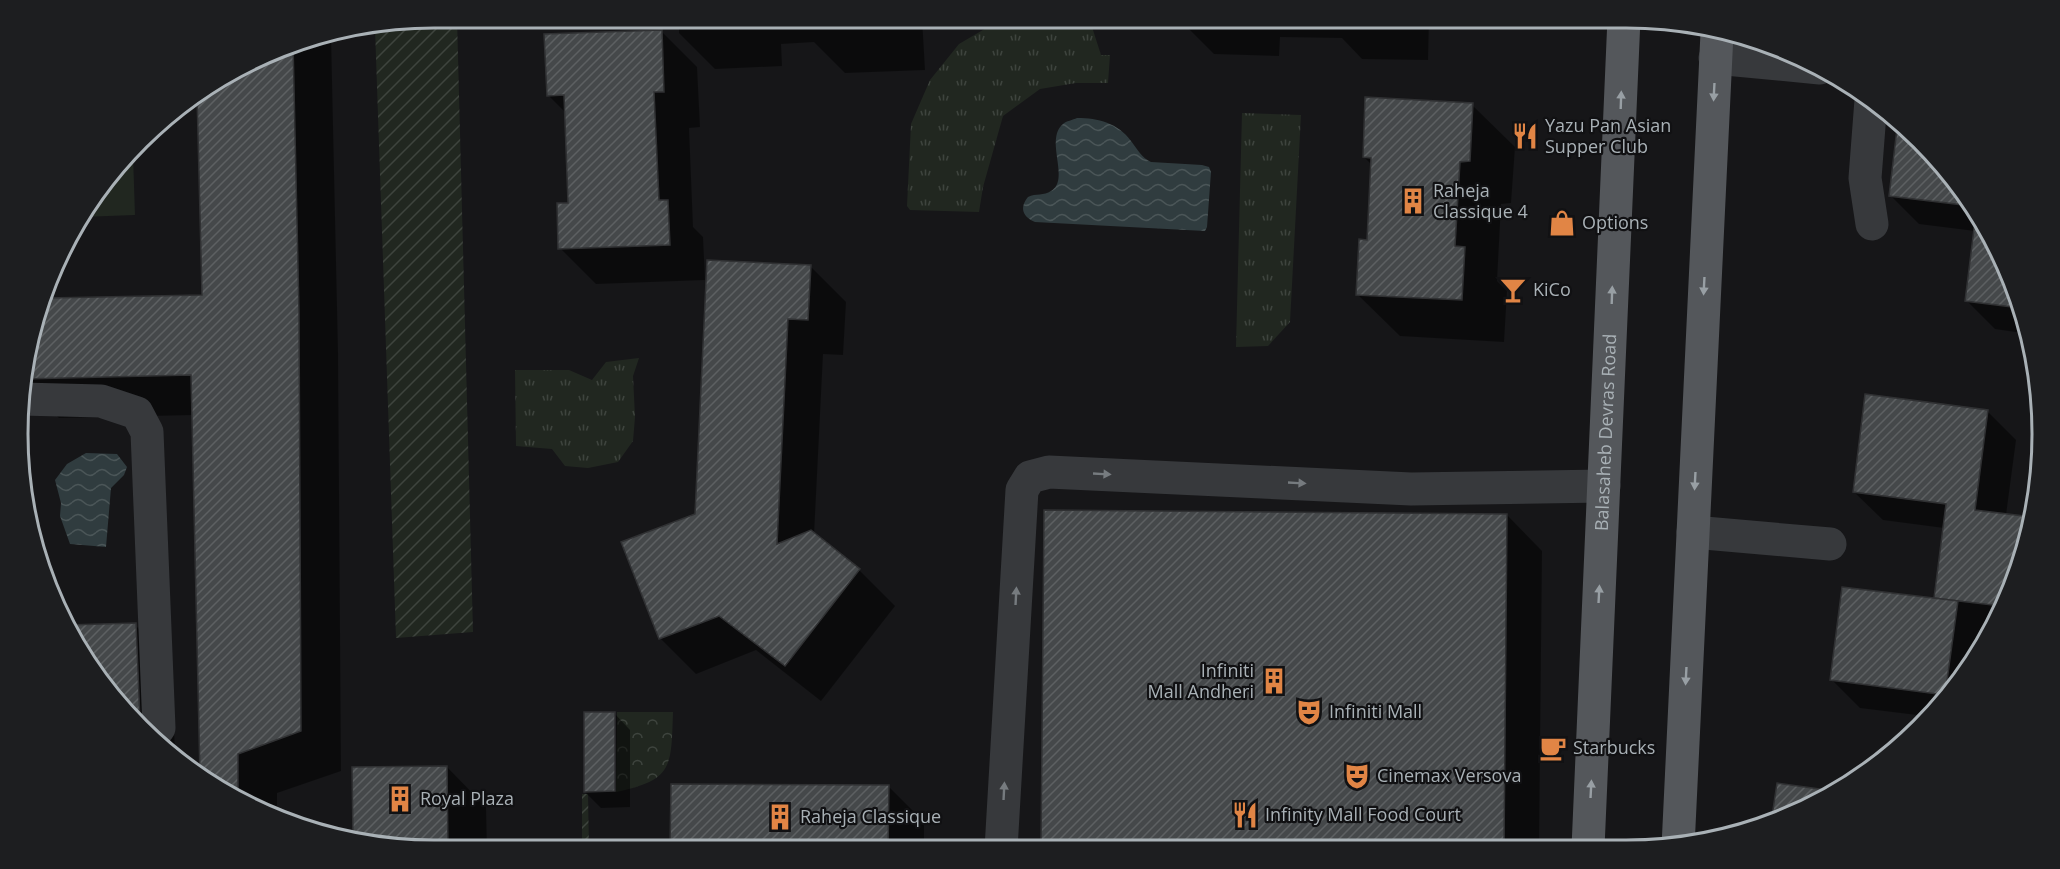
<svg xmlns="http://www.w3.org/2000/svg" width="2060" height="869" viewBox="0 0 2060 869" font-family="'Open Sans',sans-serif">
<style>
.grass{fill:url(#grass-tufts)}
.park{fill:url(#park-crowns)}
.garden{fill:url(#garden-furrows)}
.pitch{fill:#212720}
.water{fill:url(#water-waves)}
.shadow{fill:#0007}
.building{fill:url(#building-hatch);stroke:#303133;stroke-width:1.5}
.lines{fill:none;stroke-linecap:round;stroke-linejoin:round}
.minor{stroke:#37393c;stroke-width:33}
.major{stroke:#54575b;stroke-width:33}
.oneway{fill:#989fa4}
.oneway2{fill:#767b7f}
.labels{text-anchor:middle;stroke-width:4.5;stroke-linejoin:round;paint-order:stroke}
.poi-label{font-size:18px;fill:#a9b1b6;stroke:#111113;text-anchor:start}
.street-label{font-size:18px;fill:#a9b1b6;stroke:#111113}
.rim{fill:none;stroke:#a9b1b6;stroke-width:3}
</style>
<defs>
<pattern id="grass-tufts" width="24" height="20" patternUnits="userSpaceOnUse" patternTransform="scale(1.5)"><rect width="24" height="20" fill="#212720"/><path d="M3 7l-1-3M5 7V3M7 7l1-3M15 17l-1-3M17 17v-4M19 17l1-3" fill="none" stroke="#3e443e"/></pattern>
<pattern id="park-crowns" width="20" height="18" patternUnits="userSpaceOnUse" patternTransform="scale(1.5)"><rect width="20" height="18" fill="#212720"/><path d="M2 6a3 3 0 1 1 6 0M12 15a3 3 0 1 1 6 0" fill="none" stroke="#3e443e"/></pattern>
<pattern id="garden-furrows" width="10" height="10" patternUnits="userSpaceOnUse" patternTransform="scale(1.5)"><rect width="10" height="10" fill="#212720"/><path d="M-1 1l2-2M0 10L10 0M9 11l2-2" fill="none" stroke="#3e443e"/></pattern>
<pattern id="water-waves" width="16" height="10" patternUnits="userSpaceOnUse" patternTransform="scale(1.5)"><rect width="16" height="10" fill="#303c3f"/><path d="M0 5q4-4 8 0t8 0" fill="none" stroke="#4b5658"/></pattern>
<pattern id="building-hatch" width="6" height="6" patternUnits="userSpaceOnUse" patternTransform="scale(1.5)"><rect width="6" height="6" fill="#45484a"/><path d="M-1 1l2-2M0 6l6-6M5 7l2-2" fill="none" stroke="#5d6062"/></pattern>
</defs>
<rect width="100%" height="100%" fill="#161618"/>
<g class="grass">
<polygon points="988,27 1092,27 1101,55 1110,55 1108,83 1076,83 1040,89 1003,116 983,187 979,212 910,210 907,206 911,124 930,80 959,44"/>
<polygon points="1242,113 1301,115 1290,322 1268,346 1236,347"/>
<polygon points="639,358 633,376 635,417 633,441 618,462 588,468 565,466 552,449 516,446 515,370 569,370 592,380 606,362"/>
</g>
<path class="park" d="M617,712h56c-2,54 1,68 -57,80z"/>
<g class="garden">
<polygon points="435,18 457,18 473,632 396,638 375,28"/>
<polygon points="582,794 588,794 589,851 582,851"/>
</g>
<polygon class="pitch" points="133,154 135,215 82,217"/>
<g class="water">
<path d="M1077,118c21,0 41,5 54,23 6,8 11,17 20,21l51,3 7,2 2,5 -4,55 -2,4 -170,-9c-12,-5 -16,-14 -7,-25 8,-4 16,-1 23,-6 20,-11 -7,-51 12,-67 3,-3 10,-4 14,-6z"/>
<polygon points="86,453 117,454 127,467 124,475 111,488 106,547 70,544 60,516 61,503 55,480 67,464"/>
</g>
<g class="shadow">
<polygon points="679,18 922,18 925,70 845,73 814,42 781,44 782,66 715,69 679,33"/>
<polygon points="1178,18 1429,18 1428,60 1362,59 1342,38 1280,37 1279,56 1214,54"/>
<polygon points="661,31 697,67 700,127 689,128 693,227 703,237 705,280 596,284 560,248 570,205 566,113 549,96"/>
<polygon points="331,35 338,352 341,771 277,793 277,818 227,795 201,777 194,415 59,418 23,383 26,354 46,300 203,296 198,94 227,74 300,40"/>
<polygon points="1472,105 1515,147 1511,203 1501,204 1497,281 1507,291 1504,342 1400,336 1357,294 1369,241 1372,165 1364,157"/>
<polygon points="1900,121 1956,181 1999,251 2029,334 1995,329 1967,301 1975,231 1919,224 1891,196"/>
<polygon points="810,266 846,302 843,355 823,354 814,535 859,570 895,606 821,701 756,650 696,674 660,638 696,515"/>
<polygon points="1987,411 2016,440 2006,515 2020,569 1990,629 1983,628 1986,631 1985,640 1972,666 1925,716 1860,708 1831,679 1938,600 1935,597 1944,528 1883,520 1854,492"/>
<polygon points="1045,511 1507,515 1542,551 1539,848 1042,849"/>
<polygon points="135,625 171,661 175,752 166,752 160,748 74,642 67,626"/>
<polygon points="614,713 630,730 630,807 601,808 585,792"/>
<polygon points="447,767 486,807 487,851 434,851 323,833 355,832"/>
<polygon points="673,785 888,786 924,822 924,850 672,850"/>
</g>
<g class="building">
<polygon points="662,30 664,92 654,92 659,200 668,200 670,245 558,249 557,203 568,203 564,95 547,96 544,34"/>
<polygon points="293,43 299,311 301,731 238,754 238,800 227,795 200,776 191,375 23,379 26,354 47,298 202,295 197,95 227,74"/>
<polygon points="1365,97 1473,103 1470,161 1460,162 1455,246 1465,247 1462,300 1356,295 1359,239 1367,240 1371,158 1363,157"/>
<polygon points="1898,120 1956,181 1972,206 1889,196"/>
<polygon points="1976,213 1999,251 2021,308 1965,301"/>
<polygon points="707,260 811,265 808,320 788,319 777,544 811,530 860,569 785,666 719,616 659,639 621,542 695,514"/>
<polygon points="1865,394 1988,410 1975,510 2032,517 2020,569 2001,606 1934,598 1946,504 1853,492"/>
<polygon points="1044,510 1507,514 1504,848 1041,849"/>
<polygon points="1842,587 1958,601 1945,695 1830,680"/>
<polygon points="136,623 140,721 139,722 74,642 67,625"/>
<polygon points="584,712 615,712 615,791 584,792"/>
<polygon points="447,766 448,851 435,851 353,838 352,767"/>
<polygon points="1777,783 1834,791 1785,819 1771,823"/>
<polygon points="671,784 889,785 888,850 670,850"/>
</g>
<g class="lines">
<g class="minor">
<polyline points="1715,58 1820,68"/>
<polyline points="1871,100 1865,178 1872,224"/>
<polyline points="21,399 101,401 137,413 147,432 159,728 151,737"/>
<polyline points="1693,532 1830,544"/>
<polyline points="1001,849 1022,490 1030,477 1049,472 1411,489 1604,486"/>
</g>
<g class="major">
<polyline points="1678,847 1717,33"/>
<path id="s1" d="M1588,848l36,-830"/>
</g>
</g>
<defs><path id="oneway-solid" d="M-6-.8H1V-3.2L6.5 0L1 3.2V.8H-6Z" transform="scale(1.5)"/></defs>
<g class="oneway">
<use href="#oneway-solid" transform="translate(1714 92) rotate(93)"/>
<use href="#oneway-solid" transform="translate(1621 100) rotate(-88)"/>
<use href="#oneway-solid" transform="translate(1704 286) rotate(93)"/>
<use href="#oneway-solid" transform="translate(1612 295) rotate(-88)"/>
<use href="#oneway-solid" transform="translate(1695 481) rotate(93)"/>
<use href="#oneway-solid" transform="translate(1599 594) rotate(-87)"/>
<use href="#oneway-solid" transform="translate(1686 676) rotate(93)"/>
<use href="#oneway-solid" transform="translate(1591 789) rotate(-87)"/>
</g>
<g class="oneway2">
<use href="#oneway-solid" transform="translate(1102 474) rotate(3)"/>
<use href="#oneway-solid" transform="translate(1297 483) rotate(3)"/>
<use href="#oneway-solid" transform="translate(1016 596) rotate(-87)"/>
<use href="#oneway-solid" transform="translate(1004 791) rotate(-87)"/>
</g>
<defs>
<g id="restaurant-bare" transform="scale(2.07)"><path d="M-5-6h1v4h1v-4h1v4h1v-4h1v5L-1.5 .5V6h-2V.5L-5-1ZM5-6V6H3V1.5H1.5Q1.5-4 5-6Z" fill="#e18545" stroke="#111113" stroke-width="2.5" paint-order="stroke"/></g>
<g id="building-bare" transform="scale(2.07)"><path d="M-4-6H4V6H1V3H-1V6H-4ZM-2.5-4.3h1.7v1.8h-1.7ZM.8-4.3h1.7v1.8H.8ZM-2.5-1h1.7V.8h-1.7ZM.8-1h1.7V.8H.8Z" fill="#e18545" stroke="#111113" stroke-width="2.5" paint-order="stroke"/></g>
<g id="shop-bare" transform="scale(2.07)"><path d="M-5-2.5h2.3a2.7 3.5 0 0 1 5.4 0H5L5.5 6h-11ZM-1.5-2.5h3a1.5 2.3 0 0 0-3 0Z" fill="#e18545" stroke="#111113" stroke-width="2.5" paint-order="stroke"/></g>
<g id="bar-bare" transform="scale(2.07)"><path d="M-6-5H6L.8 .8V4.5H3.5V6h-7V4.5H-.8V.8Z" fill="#e18545" stroke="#111113" stroke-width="2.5" paint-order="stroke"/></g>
<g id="theatre-bare" transform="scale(2.07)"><path d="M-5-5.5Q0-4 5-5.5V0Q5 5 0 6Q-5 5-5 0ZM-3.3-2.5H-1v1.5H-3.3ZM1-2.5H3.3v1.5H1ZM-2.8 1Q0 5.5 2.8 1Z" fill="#e18545" stroke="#111113" stroke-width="2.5" paint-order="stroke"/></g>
<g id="cafe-bare" transform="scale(2.07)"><path d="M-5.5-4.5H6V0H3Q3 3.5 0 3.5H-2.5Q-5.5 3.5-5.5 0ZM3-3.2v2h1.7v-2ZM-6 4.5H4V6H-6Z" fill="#e18545" stroke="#111113" stroke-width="2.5" paint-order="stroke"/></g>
</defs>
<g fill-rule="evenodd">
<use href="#restaurant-bare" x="1525" y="136"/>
<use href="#building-bare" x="1413" y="201"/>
<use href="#shop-bare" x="1562" y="223"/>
<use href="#bar-bare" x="1513" y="290"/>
<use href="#building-bare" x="1274" y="681"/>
<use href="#theatre-bare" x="1309" y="712"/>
<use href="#cafe-bare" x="1553" y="748"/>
<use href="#theatre-bare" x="1357" y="776"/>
<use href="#building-bare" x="400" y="799"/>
<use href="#restaurant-bare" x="1245" y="815"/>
<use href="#building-bare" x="780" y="817"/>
</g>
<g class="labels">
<g class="poi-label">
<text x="1545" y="132">Yazu Pan Asian<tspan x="1545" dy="21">Supper Club</tspan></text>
<text x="1433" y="197">Raheja<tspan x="1433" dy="21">Classique 4</tspan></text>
<text x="1582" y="229">Options</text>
<text x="1533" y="296">KiCo</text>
<text x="1254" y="677" text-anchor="end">Infiniti<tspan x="1254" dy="21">Mall Andheri</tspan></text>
<text x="1329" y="718">Infiniti Mall</text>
<text x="1573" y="754">Starbucks</text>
<text x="1377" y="782">Cinemax Versova</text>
<text x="420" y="805">Royal Plaza</text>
<text x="1265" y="821">Infinity Mall Food Court</text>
<text x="800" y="823">Raheja Classique</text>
</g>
<g class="street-label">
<text dy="6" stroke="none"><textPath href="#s1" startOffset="416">Balasaheb Devras Road</textPath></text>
</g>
</g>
<path d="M0 0H2060V869H0ZM434 28H1626A406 406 0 0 1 2032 434V434A406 406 0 0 1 1626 840H434A406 406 0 0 1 28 434V434A406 406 0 0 1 434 28Z" fill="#1d1e20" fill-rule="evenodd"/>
<path class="rim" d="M434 28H1626A406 406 0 0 1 2032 434V434A406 406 0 0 1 1626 840H434A406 406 0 0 1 28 434V434A406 406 0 0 1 434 28Z"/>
</svg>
